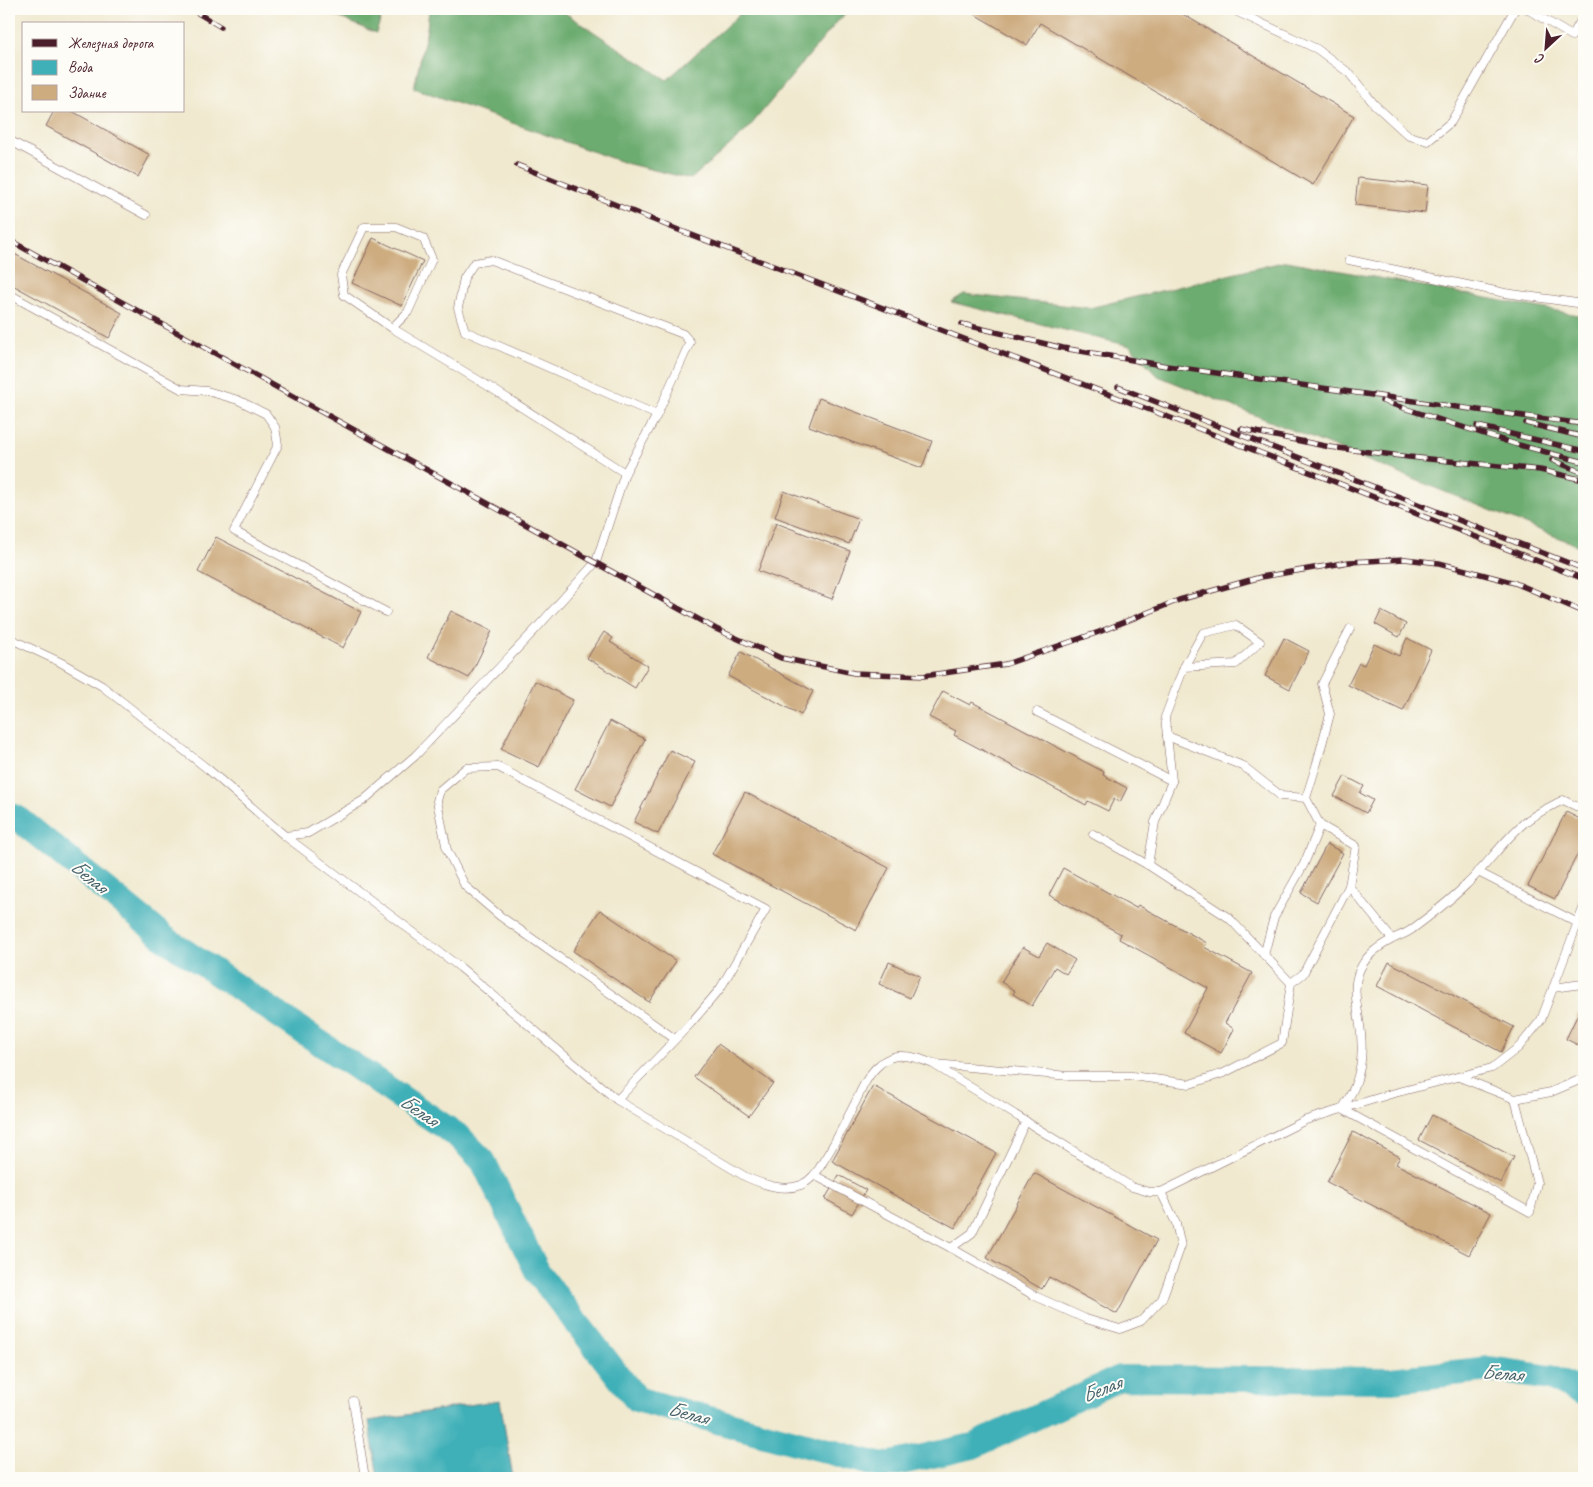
<svg xmlns="http://www.w3.org/2000/svg" width="1593" height="1487" viewBox="0 0 1593 1487" font-family="Caveat,sans-serif">
<style>
.forest{fill:#6cac6f;stroke:#5b664d}
.water{fill:#3fb0b8;stroke:#446872}
.lines{fill:none;stroke-linecap:round;stroke-linejoin:round}
.river{stroke:#3fb0b8;stroke-width:26}
.building{fill:#cdac80}
.lane-casing{stroke:#846664;stroke-width:9}
.lane{stroke:#fff;stroke-width:8}
.rail-casing{stroke:#4a1f2b;stroke-width:5.5}
.rail{stroke:#fdfcf7;stroke-width:4;stroke-dasharray:11;stroke-linecap:butt}
.labels{text-anchor:middle;stroke-width:4;stroke-linejoin:round;paint-order:stroke}
.water-label{font-size:21px;font-style:italic;fill:#45606a;stroke:#fdfcf7}
</style>
<rect width="100%" height="100%" fill="#fdfcf7"/>
<filter id="ink" filterUnits="userSpaceOnUse"><feTurbulence type="fractalNoise" baseFrequency=".02" numOctaves="2"/><feDisplacementMap in="SourceGraphic" scale="10" xChannelSelector="R" yChannelSelector="G"/><feConvolveMatrix kernelMatrix="1 2 1 2 8 2 1 2 1" color-interpolation-filters="sRGB"/></filter>
<filter id="wash" filterUnits="userSpaceOnUse"><feTurbulence type="fractalNoise" baseFrequency=".0096" numOctaves="4" result="noise"/><feDisplacementMap in="SourceGraphic" scale="20" xChannelSelector="R" yChannelSelector="G"/><feGaussianBlur stdDeviation="1.12" result="paint"/><feColorMatrix in="noise" values="0 0 0 0 0 0 0 0 0 0 0 0 0 0 0 0 0 1.4 0 .05"/><feComposite in="paint" operator="in"/></filter>
<g filter="url(#wash)">
<rect width="100%" height="100%" fill="#f0e9cf"/>
<g class="forest">
<polygon points="319,9 384,9 376,33"/>
<polygon points="429,9 559,9 667,80 745,9 851,9 837,22 746,131 691,179 625,163 414,88 427,29"/>
<polygon points="1287,261 1584,316 1584,548 1158,376 1130,346 951,302 964,294 1089,308"/>
</g>
<polygon class="water" points="500,1400 513,1478 378,1478 369,1421"/>
<g class="lines">
<polyline class="river" points="9,815 20,820 166,939 458,1136 483,1161 538,1273 636,1399 883,1466 973,1446 1120,1378 1391,1380 1490,1369 1550,1378 1584,1393"/>
</g>
<g id="blocks">
<g class="building">
<polygon points="971,9 1174,9 1354,116 1313,185 1040,23 1027,45 969,11"/>
<polygon points="54,111 72,111 150,155 138,177 46,126"/>
<polygon points="1358,178 1428,185 1425,213 1355,205"/>
<polygon points="373,238 423,261 402,306 352,283"/>
<polygon points="9,251 122,313 109,338 9,283"/>
<polygon points="819,398 932,441 922,468 809,426"/>
<polygon points="784,491 859,519 849,544 775,517"/>
<polygon points="776,523 850,551 832,599 758,571"/>
<polygon points="216,537 361,612 343,648 198,572"/>
<polygon points="451,611 492,631 469,678 428,657"/>
<polygon points="1381,611 1406,624 1399,637 1375,624"/>
<polygon points="604,632 613,638 610,642 648,666 635,688 587,658"/>
<polygon points="1284,638 1309,651 1290,689 1265,676"/>
<polygon points="1407,638 1431,650 1403,711 1348,685 1359,663 1364,665 1374,644 1399,656"/>
<polygon points="741,652 813,691 801,715 728,676"/>
<polygon points="535,681 573,700 539,767 501,749"/>
<polygon points="943,691 970,705 972,702 1104,772 1103,775 1127,788 1120,802 1114,799 1108,811 1088,801 1086,805 954,735 956,731 929,717"/>
<polygon points="610,721 645,739 610,807 575,789"/>
<polygon points="670,750 695,762 658,834 634,822"/>
<polygon points="1345,776 1364,786 1360,793 1373,800 1366,813 1334,796"/>
<polygon points="745,792 889,868 856,930 712,854"/>
<polygon points="1566,812 1584,821 1584,841 1555,899 1528,886"/>
<polygon points="1327,844 1343,853 1317,902 1301,893"/>
<polygon points="1063,868 1136,908 1138,905 1207,943 1204,947 1252,973 1225,1023 1234,1029 1221,1053 1184,1033 1208,988 1119,939 1121,934 1049,895"/>
<polygon points="600,910 676,961 649,1002 573,951"/>
<polygon points="1047,943 1075,960 1066,974 1055,967 1032,1006 1013,994 1015,991 1001,982 1023,947 1039,956"/>
<polygon points="889,962 920,976 910,998 879,984"/>
<polygon points="1389,962 1514,1027 1501,1052 1377,986"/>
<polygon points="1578,1014 1584,1017 1584,1048 1566,1039"/>
<polygon points="718,1044 773,1083 749,1116 694,1077"/>
<polygon points="873,1086 996,1153 955,1228 832,1161"/>
<polygon points="1432,1115 1514,1157 1501,1183 1419,1140"/>
<polygon points="1353,1132 1400,1157 1396,1164 1491,1213 1469,1255 1327,1182"/>
<polygon points="1034,1173 1157,1240 1117,1314 1049,1277 1042,1289 987,1258"/>
<polygon points="839,1175 866,1190 852,1214 825,1199"/>
</g>
</g>
</g>
<g filter="url(#ink)">
<use href="#blocks" fill-opacity="0" stroke="#846664" stroke-width="1"/>
<g class="lines">
<g class="lane-casing">
<g id="lane">
<polyline points="1231,9 1317,49 1349,73 1374,104 1409,136 1428,141 1451,122 1515,9"/>
<polyline points="1527,9 1572,36 1584,15"/>
<polyline points="9,140 146,215"/>
<polyline points="1349,260 1505,293 1584,304"/>
<polyline points="9,294 181,389 207,391 238,400 266,414 275,427 278,445 234,531 386,612"/>
<polyline points="392,328 408,312 432,259 423,238 396,227 364,227 341,275 344,295 392,328 488,386 625,473"/>
<path d="M9,638l51,24 42,24 107,84 76,66 176,132 156,132 129,77c16,7 37,15 55,8 11,-5 18,-15 23,-25 12,-18 21,-38 31,-57 6,-13 13,-29 24,-38 6,-6 16,-10 24,-9 11,0 20,4 30,8l199,123 17,5h12l145,-72 85,-26 101,-26 27,-21 22,-27 43,-114"/>
<polyline points="1037,712 1172,781"/>
<polyline points="1167,736 1243,766 1281,796 1306,798"/>
<polyline points="285,836 308,833 364,800 415,756 534,631 596,562 625,473 657,415 690,342 683,334 491,260 474,263 464,278 458,308 465,331 657,415"/>
<polyline points="1148,865 1155,822 1172,781 1165,717 1184,667 1203,633 1236,625 1260,642 1236,664 1184,667"/>
<polyline points="1478,872 1578,923"/>
<polyline points="1349,886 1392,939"/>
<polyline points="1264,955 1274,917 1304,864 1320,825 1306,798 1317,763 1330,714 1322,684 1350,629"/>
<polyline points="1291,983 1303,974 1349,886 1356,846 1320,825"/>
<polyline points="1553,988 1582,984 1584,986"/>
<polyline points="935,1064 1069,1076 1132,1076 1190,1084 1224,1073 1282,1043 1291,983 1229,918 1148,865 1093,834"/>
<polyline points="1459,1077 1515,1099 1551,1092 1584,1078"/>
<polyline points="617,1100 691,1023 720,989 766,909 498,767 466,768 440,790 437,801 447,850 465,886 500,916 675,1039"/>
<path d="M1342,1109c20,-28 23,-56 17,-90 -2,-14 -6,-31 -1,-45 6,-17 18,-26 33,-34 7,-4 14,-6 20,-10 20,-15 39,-29 56,-46 20,-19 36,-43 57,-61 12,-10 26,-16 39,-23l21,10"/>
<polyline points="1342,1109 1530,1212 1537,1183 1515,1099"/>
<polyline points="814,1175 951,1248 972,1233 1026,1121"/>
<polyline points="951,1248 1035,1296 1086,1319 1120,1329 1141,1321 1162,1299 1181,1246 1176,1223 1161,1192"/>
<polyline points="353,1401 365,1478"/>
</g>
</g>
<use href="#lane" class="lane"/>
<g class="rail-casing">
<g id="rail">
<polyline points="191,9 221,27"/>
<polyline points="517,165 676,229 1184,423 1584,579"/>
<polyline points="9,240 716,629 781,658 854,673 923,676 1006,664 1099,632 1179,600 1261,577 1349,562 1405,559 1439,563 1515,583 1584,612"/>
<polyline points="962,324 1063,348 1167,366 1478,410 1584,424"/>
<polyline points="1118,387 1584,569"/>
<polyline points="1382,401 1515,444 1584,462"/>
<polyline points="1526,423 1584,437"/>
<polyline points="1477,426 1584,451"/>
<polyline points="1241,429 1330,447 1409,457 1540,470 1584,480"/>
<polyline points="1552,460 1584,473"/>
</g>
</g>
<use href="#rail" class="rail"/>
</g>
</g>
<g class="labels">
<g class="water-label">
<text transform="translate(89 876) rotate(39)" y="7">Белая</text>
<text transform="translate(419 1110) rotate(34)" y="7">Белая</text>
<text transform="translate(1502 1373) rotate(4)" y="7">Белая</text>
<text transform="translate(1101 1389) rotate(-22)" y="7">Белая</text>
<text transform="translate(688 1413) rotate(15)" y="7">Белая</text>
</g>
</g>
<rect width="1593" height="1487" fill="none" stroke="#fdfcf7" stroke-width="30"/>
<rect x="22" y="22" width="162" height="90" fill="#fdfcf7" stroke="#b5a4a5"/>
<rect x="32" y="39" width="25" height="8" fill="#4a1f2b" stroke="#b5a4a5"/>
<text x="68" y="48" font-size="15" fill="#4a1f2b">Железная дорога</text>
<rect x="32" y="60" width="25" height="15" fill="#3fb0b8" stroke="#b5a4a5"/>
<text x="68" y="72" font-size="15" fill="#4a1f2b">Вода</text>
<rect x="32" y="85" width="25" height="15" fill="#cdac80" stroke="#b5a4a5"/>
<text x="68" y="98" font-size="15" fill="#4a1f2b">Здание</text>
<g transform="translate(1546 48) rotate(206)" stroke="#fdfcf7" stroke-width="4" paint-order="stroke">
<path d="M0-4L9 19L0 12L-9 19Z" fill="#4a1f2b"/>
<text y="-8" font-size="14" font-weight="bold" text-anchor="middle" fill="#4a1f2b">С</text>
</g>
</svg>
